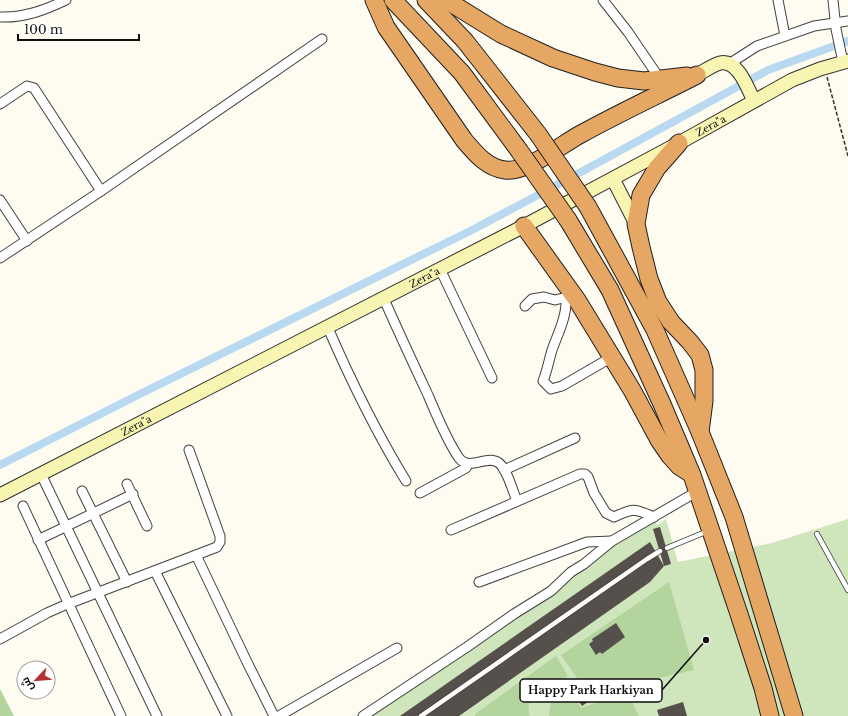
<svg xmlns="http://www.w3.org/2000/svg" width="848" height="716" viewBox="0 0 848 716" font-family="'Libre Baskerville',Cairo,serif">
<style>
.green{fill:#cfe5bc}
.forest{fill:#b3d59d}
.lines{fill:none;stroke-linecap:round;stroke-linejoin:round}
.canal{stroke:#b9d9f1;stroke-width:8}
.building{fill:#55504b}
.lane-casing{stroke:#414141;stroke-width:6}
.street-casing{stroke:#414141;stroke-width:11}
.secondary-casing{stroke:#303030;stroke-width:15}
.highway-casing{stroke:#1f1f1f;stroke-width:19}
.path{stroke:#303030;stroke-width:1.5;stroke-dasharray:4 2;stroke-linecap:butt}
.lane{stroke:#fff;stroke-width:4.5}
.street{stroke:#fff;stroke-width:9}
.secondary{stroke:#f8f4b1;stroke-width:13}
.highway{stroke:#e7a764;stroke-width:17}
.highway-bridge-casing{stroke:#1f1f1f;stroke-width:19;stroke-linecap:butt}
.highway-bridge{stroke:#e7a764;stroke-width:17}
.labels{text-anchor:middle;stroke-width:4;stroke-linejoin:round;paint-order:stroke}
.street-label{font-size:10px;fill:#0e0e0e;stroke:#fff}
.leader{fill:none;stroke:#0e0e0e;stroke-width:1.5}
.callout-dot{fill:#0e0e0e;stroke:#fff;stroke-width:1.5}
.callout{fill:#fff;stroke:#0e0e0e;stroke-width:1.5}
.callout-label{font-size:11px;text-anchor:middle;font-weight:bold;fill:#0e0e0e}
</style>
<rect width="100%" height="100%" fill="#fefcf0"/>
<polygon class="green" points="654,517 657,525 666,519 678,562 772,543 848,519 848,716 363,716"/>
<g class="forest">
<path d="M669,582l25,88 -70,16 15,30h-90l3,-22 19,-14 9,14 -5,4 6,10 17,-6c-1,-8 -4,-17 -14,-14l-23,-33z"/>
<path d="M556,656l12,20c-10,8 -20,18 -33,19 -7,8 -8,12 -5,21h-55v-2z"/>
<polygon points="0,689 14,716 0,716"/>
</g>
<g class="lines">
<polyline class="canal" points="0,465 140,394 474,229 570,178 768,70 848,41"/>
</g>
<g class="building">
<polygon points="660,527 671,564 664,566 653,529"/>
<polygon points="650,542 664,566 650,582 459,716 400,716"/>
<polygon points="616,623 625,637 602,654 600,652 596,655 589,644 593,641 592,639"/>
<polygon points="589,690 594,698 582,706 577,698"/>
<polygon points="683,702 687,716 659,716 657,710"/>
</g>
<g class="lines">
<g class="lane-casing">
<g id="lane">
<polyline points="817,534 848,590"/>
<polyline points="667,548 708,531"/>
<polyline points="421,716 647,559 660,551"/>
</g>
</g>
<g class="street-casing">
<g id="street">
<polyline points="603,0 628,32 660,79"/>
<polyline points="778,0 785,36"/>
<polyline points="833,0 836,29 843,62"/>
<path d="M0,17c24,1 45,-7 66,-17"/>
<polyline points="729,64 757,46 814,26 848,21"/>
<polyline points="0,104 27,86 34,88 101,191"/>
<polyline points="0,200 27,241"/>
<polyline points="0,258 101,191 322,39"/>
<polyline points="440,269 492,378"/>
<path d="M566,298c1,19 -8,35 -14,52 -3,10 -5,21 -9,31l8,8 11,-3 50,-29"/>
<path d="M384,299c14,32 29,64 44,96 9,21 18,44 31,63 10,14 28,-4 40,5 8,6 14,29 18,38"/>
<polyline points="525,306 532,299 544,297 555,300 571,296"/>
<path d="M328,328c23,53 48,104 78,153"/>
<polyline points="504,470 575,438"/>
<polyline points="41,474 157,716"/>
<polyline points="127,484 147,526"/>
<polyline points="82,491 127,582"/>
<polyline points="420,493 466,468 468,464"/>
<polyline points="23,506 121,716"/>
<path d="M451,530l129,-56h5l3,3 6,16 12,20 8,4c19,-9 20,-9 40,0"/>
<polyline points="38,540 133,494"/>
<polyline points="196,555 247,662 274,716"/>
<polyline points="155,571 227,716"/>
<polyline points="479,582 587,542 612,541"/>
<polyline points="0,639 47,613 65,605 217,547 220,542 220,536 189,450"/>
<polyline points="279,716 397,648"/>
<polyline points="363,716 467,647 514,614 551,591 571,572 584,564 612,541 698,491"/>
</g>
</g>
<g class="secondary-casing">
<g id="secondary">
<path d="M697,75c7,-4 16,-10 23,-12 18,-4 28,26 34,38"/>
<polyline points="613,179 636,224"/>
<path id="s1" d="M0,495l524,-269 155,-83 113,-63 28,-11 28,-8"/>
</g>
</g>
<g class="highway-casing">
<g id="highway">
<path d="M374,0l12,27 78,113c11,13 23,28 41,30 22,3 57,-26 76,-36 38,-21 77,-39 116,-59"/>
<polyline points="393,0 462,73 518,149"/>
<polyline points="426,0 465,41 538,134"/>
<polyline points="446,0 501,34 553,58 595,72 618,78 644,81 687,76"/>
<polyline points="679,143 657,168 641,195 636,224 641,247 649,279 658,302 671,322 690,342 700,355 704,370 704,401 700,432"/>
<polyline points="588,207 655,330 700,432 734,517 794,716"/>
<polyline points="568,220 610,290 662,404 692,475 738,611 763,688 770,716"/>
<polyline points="524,226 577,300 632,390 659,440 670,456 679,466 690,473"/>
</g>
</g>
<polyline class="path" points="827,77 848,156"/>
<use href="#lane" class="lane"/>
<use href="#street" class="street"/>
<use href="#secondary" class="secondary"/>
<use href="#highway" class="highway"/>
<g class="highway-bridge-casing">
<g id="highway-bridge">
<polyline points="538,134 588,207"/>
<polyline points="518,149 568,220"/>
</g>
</g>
<use href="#highway-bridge" class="highway-bridge"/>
</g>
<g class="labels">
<g class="street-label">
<text dy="4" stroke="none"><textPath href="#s1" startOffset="801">Zera"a</textPath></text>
<text dy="4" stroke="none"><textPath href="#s1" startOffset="477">Zera"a</textPath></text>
<text dy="4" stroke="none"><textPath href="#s1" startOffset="153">Zera"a</textPath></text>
</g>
</g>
<path class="leader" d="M706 640L662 690"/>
<circle class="callout-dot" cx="706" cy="640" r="4"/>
<rect class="callout" x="520" y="679" width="142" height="23" rx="4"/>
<g class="callout-label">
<text x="591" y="694">Happy Park Harkiyan</text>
</g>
<g transform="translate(36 680) rotate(244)"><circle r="19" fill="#ffffff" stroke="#9f9f9f"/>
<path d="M0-3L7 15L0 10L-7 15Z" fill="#b23332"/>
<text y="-6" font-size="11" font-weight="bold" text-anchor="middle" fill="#0e0e0e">ش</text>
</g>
<path d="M18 34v6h121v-6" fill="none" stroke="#0e0e0e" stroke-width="2"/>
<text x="24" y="34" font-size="12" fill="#0e0e0e" stroke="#ffffff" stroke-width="3" paint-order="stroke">100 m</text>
</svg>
